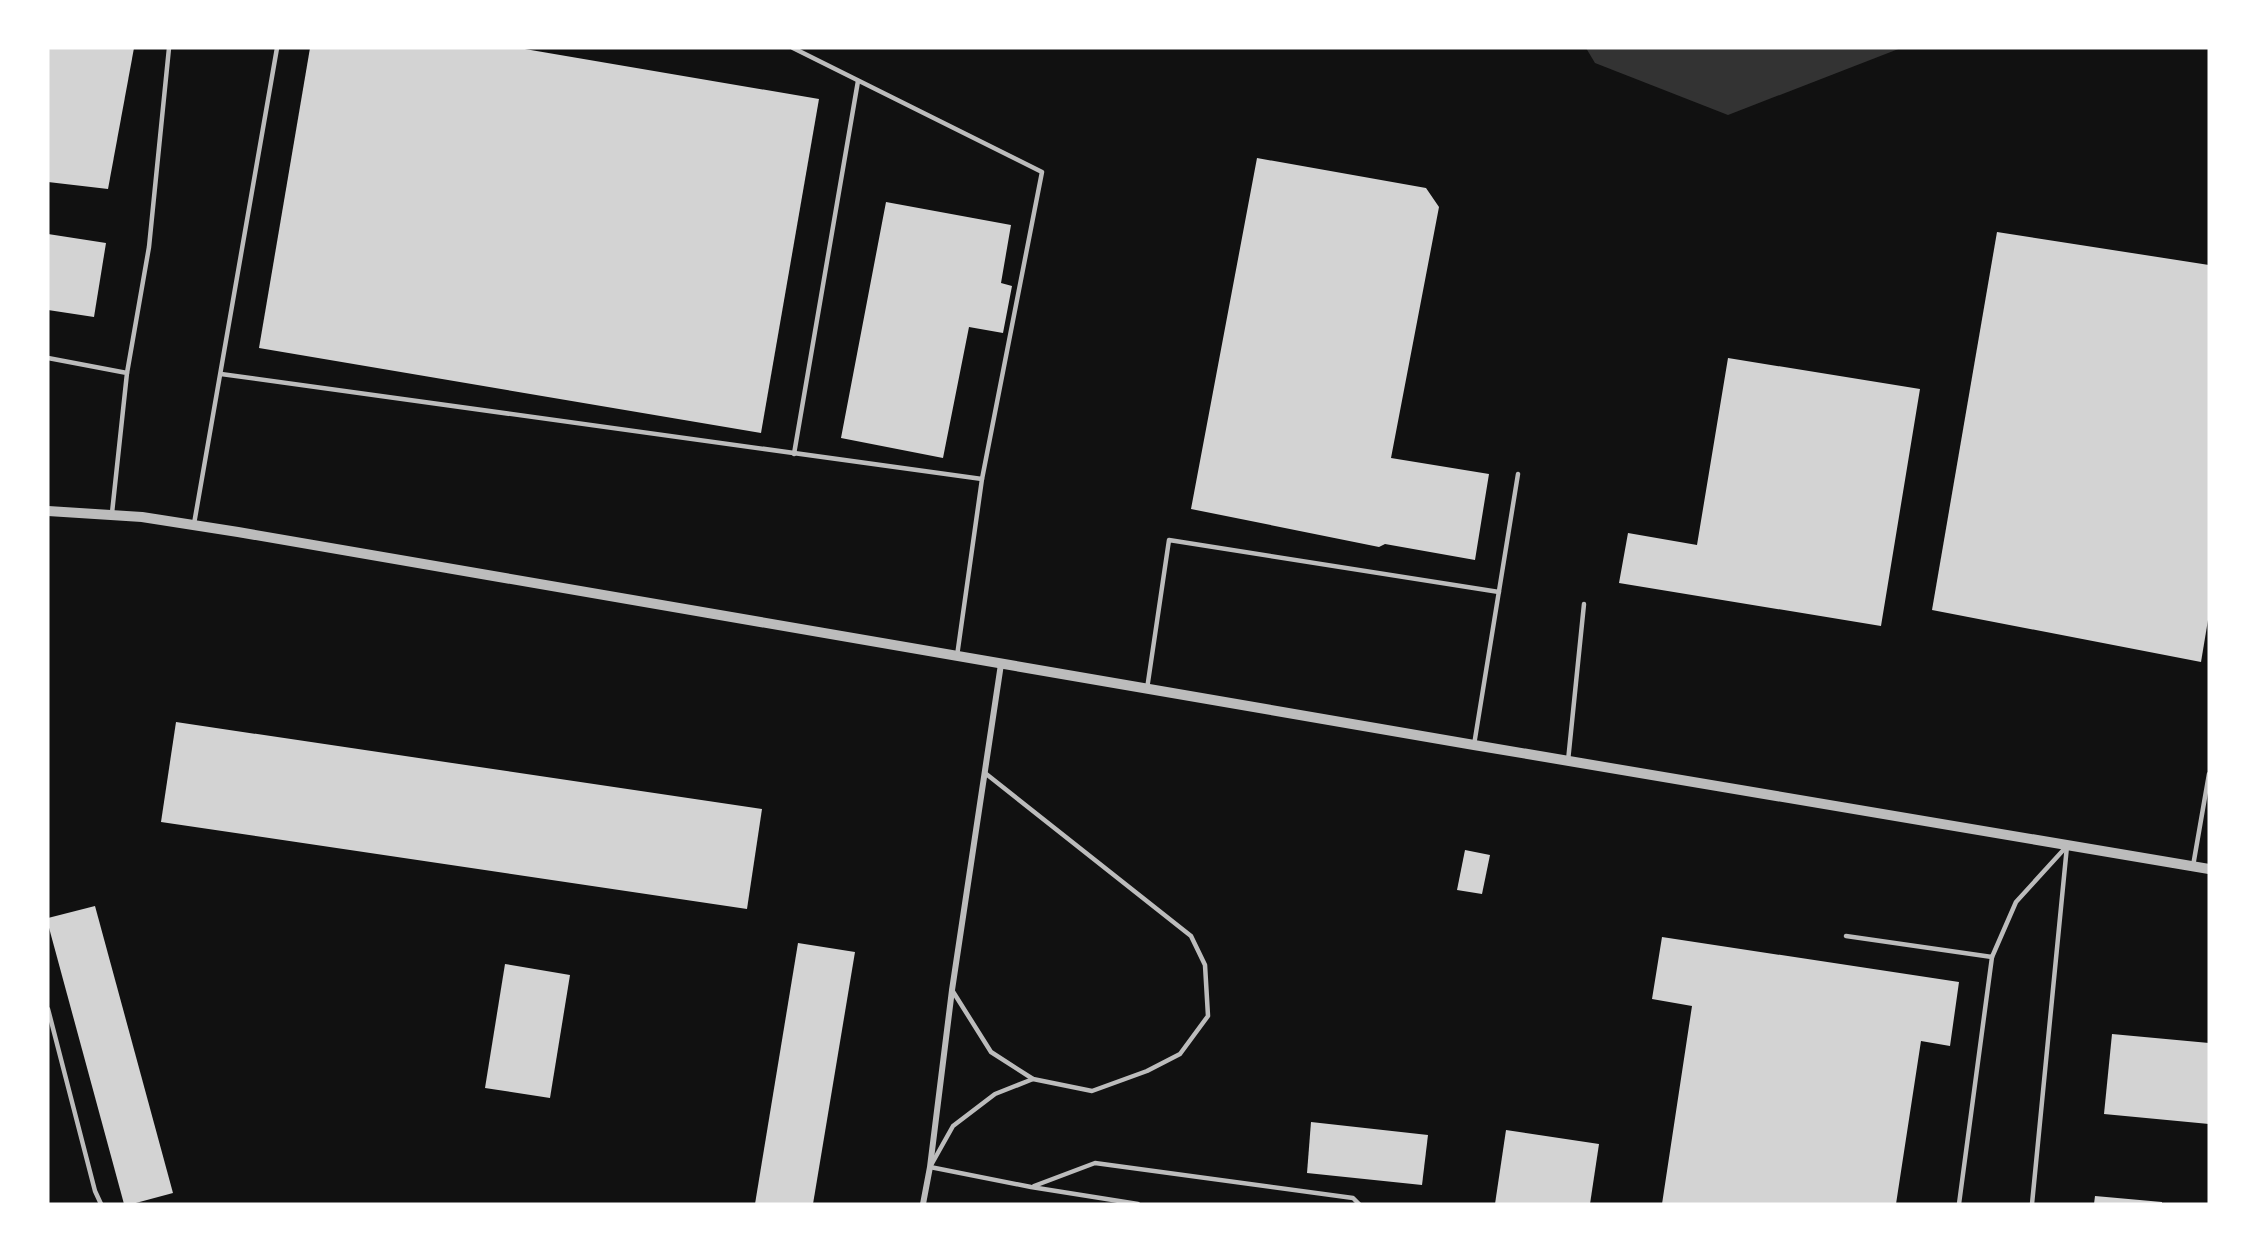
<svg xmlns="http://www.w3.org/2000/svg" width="2257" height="1252" viewBox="0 0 2257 1252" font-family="'PT Serif',serif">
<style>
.water{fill:#333}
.building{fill:#d3d3d3}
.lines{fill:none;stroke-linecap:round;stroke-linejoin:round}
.service{stroke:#bcbcbc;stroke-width:4.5}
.minor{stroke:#bcbcbc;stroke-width:6}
.tertiary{stroke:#bcbcbc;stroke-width:10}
</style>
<rect width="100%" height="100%" fill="#111"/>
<polygon class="water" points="1586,48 1901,48 1728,115 1595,63"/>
<g class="building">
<polygon points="48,48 134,48 108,189 48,182"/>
<polygon points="310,48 519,48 819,99 761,433 259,348"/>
<polygon points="1257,158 1426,188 1439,207 1391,458 1489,474 1475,560 1385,544 1379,547 1191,509"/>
<polygon points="886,202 1011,225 1001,283 1012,286 1003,333 969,327 943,458 841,438"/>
<polygon points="1997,232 2209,265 2209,614 2201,662 1932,610"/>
<polygon points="48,234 106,243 94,317 48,310"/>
<polygon points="1728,358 1920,389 1881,626 1619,583 1628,533 1697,545"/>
<polygon points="176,722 762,809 747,909 161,822"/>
<polygon points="1465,850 1490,855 1482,894 1457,890"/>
<polygon points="95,906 173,1193 132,1204 124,1204 48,924 48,918"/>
<polygon points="1662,937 1959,982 1950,1046 1921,1041 1896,1204 1662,1204 1692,1006 1652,999"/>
<polygon points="798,943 855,952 813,1204 755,1204"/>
<polygon points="505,964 570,975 550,1098 485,1088"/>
<polygon points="2112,1034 2209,1043 2209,1124 2104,1114"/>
<polygon points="1311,1122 1428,1135 1422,1185 1307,1173"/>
<polygon points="1506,1130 1599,1144 1590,1204 1495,1204"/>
<polygon points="2095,1196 2162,1202 2162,1204 2094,1204"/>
</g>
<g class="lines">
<g class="service">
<polyline points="793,48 1042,172 982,479 957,656"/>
<polyline points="48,358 127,373 112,513"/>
<polyline points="127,373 149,247 169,48"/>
<polyline points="221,374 982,479"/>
<polyline points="794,454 858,81"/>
<polyline points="194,524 277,48"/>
<polyline points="1147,689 1169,540 1499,592"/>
<polyline points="1474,745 1518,474"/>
<polyline points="1568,761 1584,604"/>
<polyline points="2193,866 2209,774"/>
<polyline points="1846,936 1992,957 2016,902 2067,846"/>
<polyline points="952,990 991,1052 1033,1079 1092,1091 1147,1071 1180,1054 1208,1016 1205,965 1191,936 985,773"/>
<polyline points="48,1009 95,1191 101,1204"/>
<polyline points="1033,1079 995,1094 953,1126 930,1167 1031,1187 1138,1204"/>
<polyline points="1034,1186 1095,1163 1353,1198 1359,1204"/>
<polyline points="1959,1204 1992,957"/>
<polyline points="2032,1204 2067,846"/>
</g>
<polyline class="minor" points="923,1204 930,1167 952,990 1001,664"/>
<polyline class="tertiary" points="48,511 142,517 238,532 1474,745 2209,869"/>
</g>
<rect width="2257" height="1252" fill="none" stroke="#ffffff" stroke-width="99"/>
</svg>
